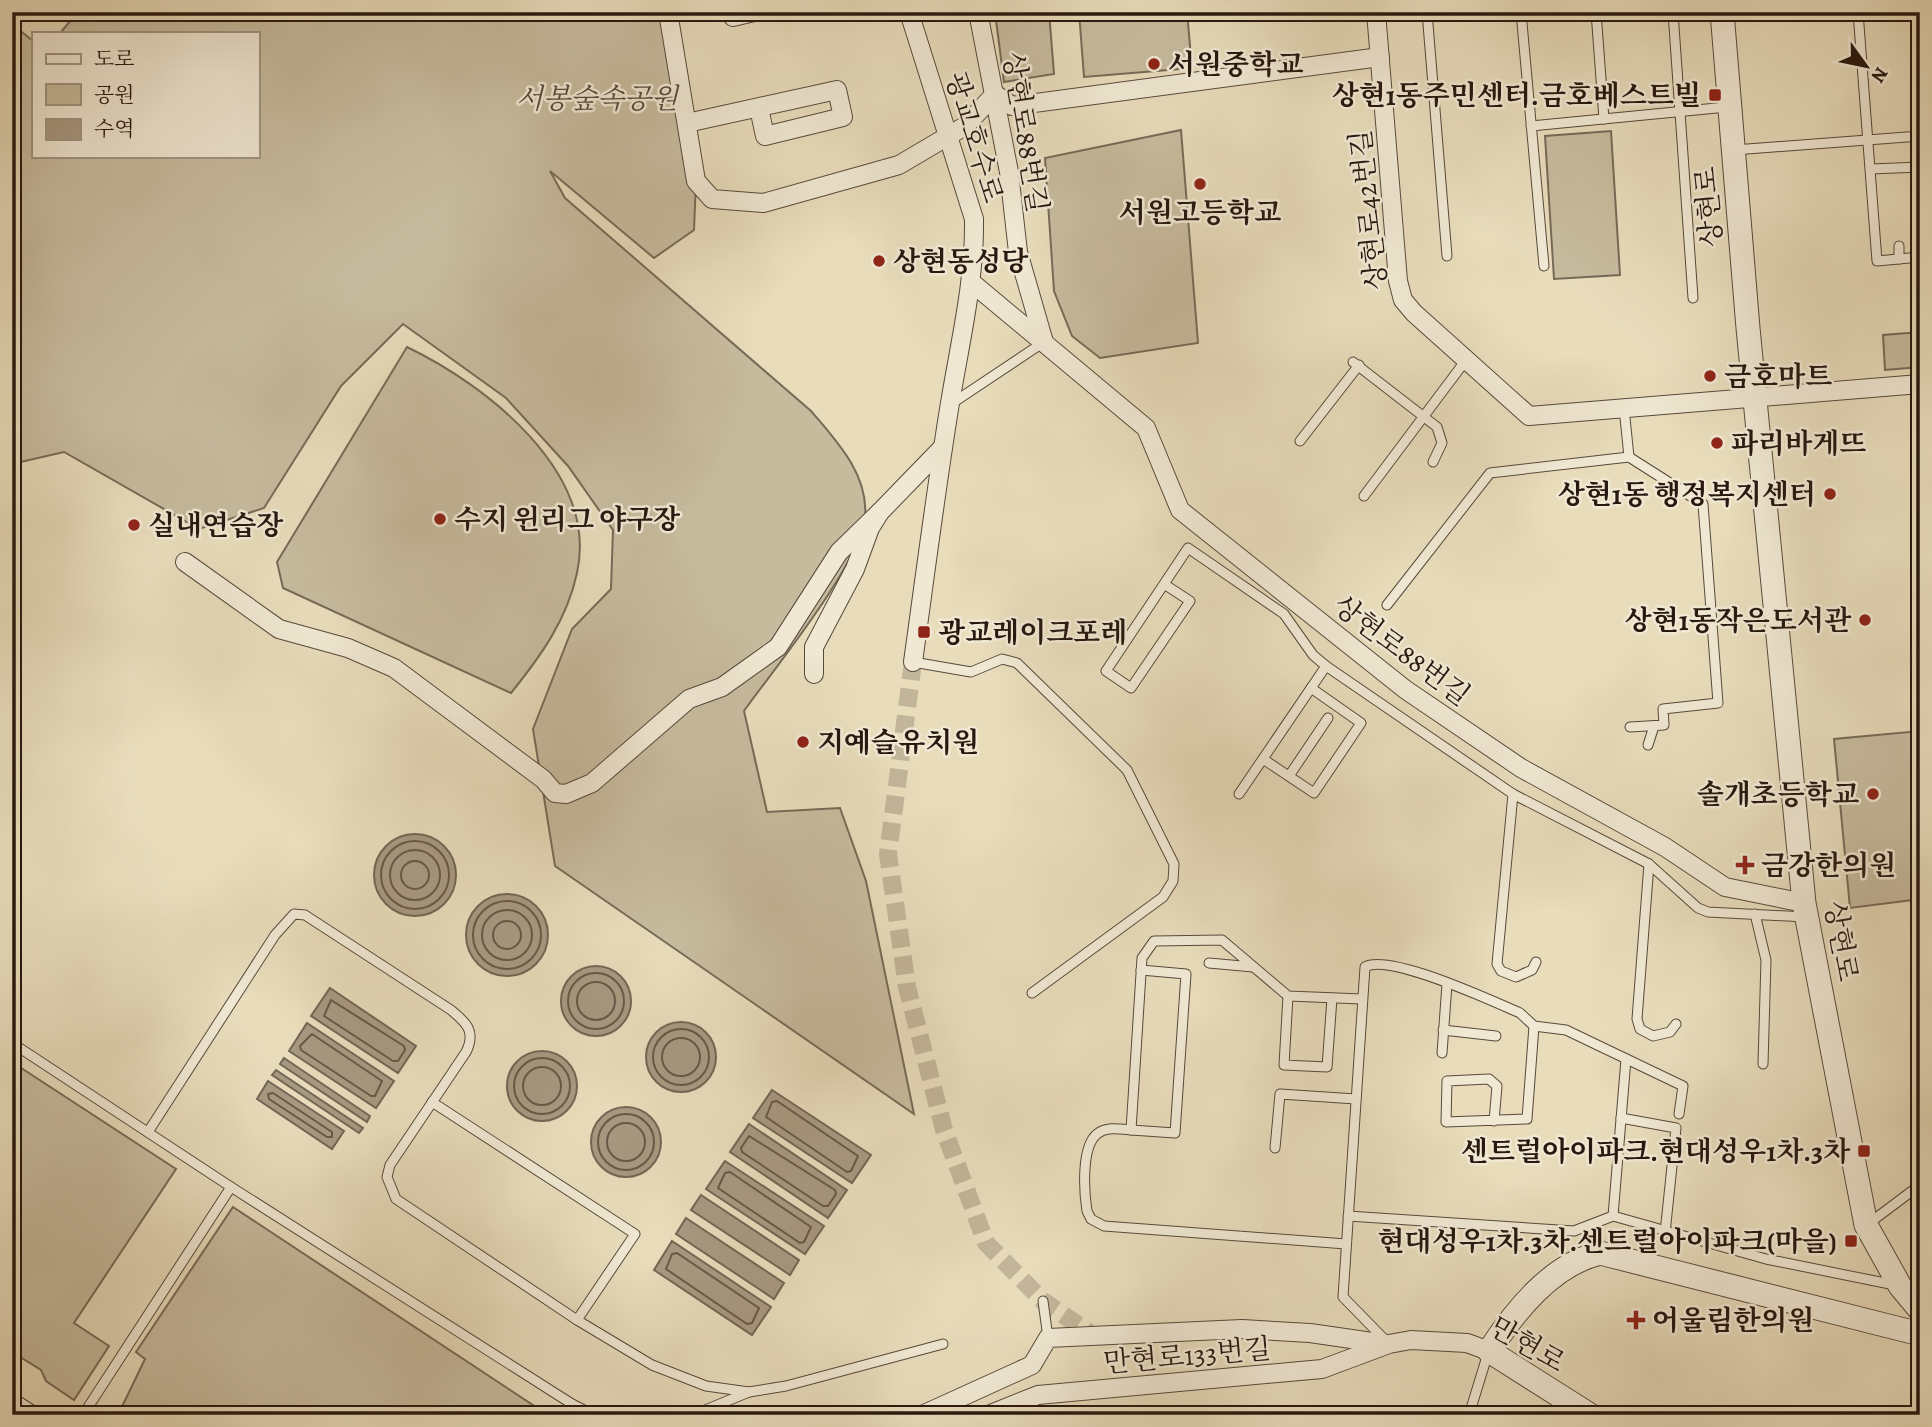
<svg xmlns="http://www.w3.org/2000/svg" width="1932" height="1427" viewBox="0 0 1932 1427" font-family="Alegreya,'Noto Serif KR',serif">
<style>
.green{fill:#c7bb9e;stroke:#786a57;stroke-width:2}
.water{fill:#a79981;stroke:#746554;stroke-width:2}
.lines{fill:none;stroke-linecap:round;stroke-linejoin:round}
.shore{stroke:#685848;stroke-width:2}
.minor-tunnel{stroke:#c2b599;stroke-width:18;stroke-dasharray:18 9;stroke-linecap:butt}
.service-casing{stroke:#58493b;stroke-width:11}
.minor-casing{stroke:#58493b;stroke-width:20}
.tertiary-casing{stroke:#58493b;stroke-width:25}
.service{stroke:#f0e8d3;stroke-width:9}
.minor{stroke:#f0e8d3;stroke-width:18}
.tertiary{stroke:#f0e8d3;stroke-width:23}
.poi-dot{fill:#8f2418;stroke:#f0e8d3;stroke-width:2.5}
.labels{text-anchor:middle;stroke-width:5;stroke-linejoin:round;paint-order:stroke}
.poi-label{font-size:28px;font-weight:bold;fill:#281810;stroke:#f0e8d3;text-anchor:start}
.park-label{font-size:28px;font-style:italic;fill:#58493b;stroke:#f0e8d3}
.street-label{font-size:28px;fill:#281810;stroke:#f0e8d3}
</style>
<rect width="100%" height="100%" fill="#e8dcbb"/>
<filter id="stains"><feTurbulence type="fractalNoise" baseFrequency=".00286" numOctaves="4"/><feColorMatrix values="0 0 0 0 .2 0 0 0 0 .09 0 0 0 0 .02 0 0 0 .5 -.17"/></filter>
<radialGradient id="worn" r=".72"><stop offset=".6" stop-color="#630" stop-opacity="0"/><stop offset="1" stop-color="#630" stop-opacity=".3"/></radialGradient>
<g class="green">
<path d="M78,12h590l28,169 -2,49 -40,28 -104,-87 15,27 246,213c25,29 58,64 54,106 -4,46 -92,153 -121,194l23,101 73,-4 26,73 48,233 -359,-248 -22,-137 39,-100 39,-40 2,-59 -45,-64 -62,-68 -103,-74 -62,62 -77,122 -65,21 -135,-77 -52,12v-440l21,17v115h224v-123h-197z"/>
<polygon points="995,12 1049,12 1054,74 1004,82"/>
<polygon points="1079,12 1187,12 1192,68 1084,77"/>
<polygon points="1181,130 1198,343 1100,358 1072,336 1054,291 1045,158"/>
<polygon points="1611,131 1620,275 1554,279 1545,136"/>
<polygon points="1920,332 1920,367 1885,370 1883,335"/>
<path d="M407,347c79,38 192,125 170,226 -10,47 -37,84 -66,120l-228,-105 -6,-26z"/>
<polygon points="1920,731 1920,899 1850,908 1834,739"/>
<polygon points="12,1062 176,1169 74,1323 109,1346 74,1400 46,1381 41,1370 12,1352"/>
<polygon points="233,1207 548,1415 118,1415 145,1359 136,1352"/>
</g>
<g class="water">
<circle cx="415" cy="875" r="41"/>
<circle cx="507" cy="935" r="41"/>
<circle cx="596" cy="1001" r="35"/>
<polygon points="330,988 416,1046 398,1073 311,1016"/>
<circle cx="681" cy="1057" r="35"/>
<polygon points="307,1023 394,1081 376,1108 289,1051"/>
<circle cx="542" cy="1086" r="35"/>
<polygon points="284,1058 370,1116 367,1122 280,1064"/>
<polygon points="276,1070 363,1128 359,1133 272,1075"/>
<polygon points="268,1081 344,1131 332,1149 257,1099"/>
<polygon points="772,1090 871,1155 852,1183 753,1118"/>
<circle cx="626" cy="1142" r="35"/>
<polygon points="749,1124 847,1190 828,1218 730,1152"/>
<polygon points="725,1161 824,1226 805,1254 706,1189"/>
<polygon points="701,1195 799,1260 790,1275 691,1210"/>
<polygon points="686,1218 784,1283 774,1299 676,1234"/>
<polygon points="672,1241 771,1307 752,1335 654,1270"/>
</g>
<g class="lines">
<g class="shore">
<circle cx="415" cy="875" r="34"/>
<circle cx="415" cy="875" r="25"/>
<circle cx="415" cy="875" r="14"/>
<circle cx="507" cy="935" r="34"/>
<circle cx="507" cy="935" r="25"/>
<circle cx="507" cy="935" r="14"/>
<circle cx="596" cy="1001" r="28"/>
<circle cx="596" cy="1001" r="19"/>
<polygon points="331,1000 404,1046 405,1050 398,1061 393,1061 324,1016"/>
<circle cx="681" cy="1057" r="28"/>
<polygon points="312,1034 382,1081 375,1096 371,1096 301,1050 300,1046"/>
<circle cx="681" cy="1057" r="19"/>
<circle cx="542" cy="1086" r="28"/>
<circle cx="542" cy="1086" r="19"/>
<polygon points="273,1093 332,1132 332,1137 327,1137 269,1099 268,1094"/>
<polygon points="777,1101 858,1156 851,1171 847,1172 766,1117 772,1102"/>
<circle cx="626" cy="1142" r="28"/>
<circle cx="626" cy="1142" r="19"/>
<polygon points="749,1136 835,1190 836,1194 828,1206 823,1206 742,1152 741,1148"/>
<polygon points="730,1172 811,1227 804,1242 800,1243 718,1188 725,1173"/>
<polygon points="677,1253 759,1308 752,1323 747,1324 666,1269 672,1254"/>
</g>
<polyline class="minor-tunnel" points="913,662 888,854 907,987 944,1130 986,1243 1043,1301 1094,1336"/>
<g class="service-casing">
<g id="service">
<polyline points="1427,12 1447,256"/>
<polyline points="1521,12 1544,266"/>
<polyline points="1596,12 1604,119"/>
<polyline points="1673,12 1693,298"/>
<polyline points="1858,12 1877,261 1920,257"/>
<polyline points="1531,126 1727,107"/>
<polyline points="1734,150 1920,136"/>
<polyline points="1871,169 1920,167"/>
<polyline points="1899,246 1899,259"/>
<polyline points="1353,362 1437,427 1442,443 1433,462"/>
<polyline points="951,404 1044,342"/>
<polyline points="1624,408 1629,457"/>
<polyline points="1300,441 1359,365"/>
<polyline points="1364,496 1466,360"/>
<polyline points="1164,584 1190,601 1131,688 1106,671 1188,548 1284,614 1313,655 1326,666 1513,794 1649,864 1698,908 1708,912 1805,917"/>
<polyline points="1387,605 1490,473 1629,457 1703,504 1718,703 1663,709 1664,725 1630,727"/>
<polyline points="913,662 971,672 1002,659 1017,663 1127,770 1174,864 1173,881 1163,897 1032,993"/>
<polyline points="1648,745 1654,726"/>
<polyline points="1263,759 1314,793 1361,723 1311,688"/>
<polyline points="1289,776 1328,718"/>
<polyline points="1239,794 1326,666"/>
<polyline points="1513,794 1497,964 1501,971 1516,977 1532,970 1536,962"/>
<polyline points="1649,864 1637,1019 1640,1029 1653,1036 1670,1032 1676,1024"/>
<polyline points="1755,914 1766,960 1763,1064"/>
<polyline points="1209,963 1253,967"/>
<polyline points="1288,996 1284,1065 1327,1067 1332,998"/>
<polyline points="1443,1030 1496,1036"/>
<polyline points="12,1043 231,1187 572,1404 594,1415"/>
<polyline points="1442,1053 1447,984"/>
<polyline points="432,1102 635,1234 577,1320"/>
<polyline points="1621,1118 1676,1128 1665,1233"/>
<polyline points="1494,1121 1497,1086 1489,1079 1447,1081 1446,1122 1527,1119 1534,1026"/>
<polyline points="1131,1130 1175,1133 1186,974 1141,970"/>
<path d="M148,1132l127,-197 19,-21 11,1 146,95c16,13 25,22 15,42l-76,113 -3,12 9,22 181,121 75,45 54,21 43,6"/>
<polyline points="1275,1148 1280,1094 1356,1099"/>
<polyline points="1348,1216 1574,1231 1613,1216 1766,1259 1895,1285"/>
<polyline points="1613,1216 1626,1059"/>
<polyline points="1868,1224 1920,1185"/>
<path d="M1346,1244l-242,-18 -13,-7 -4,-8c-3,-19 -6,-64 10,-77 9,-8 24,-5 34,-4l11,-172 12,-17 68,-1 66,56 74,3"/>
<polyline points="1043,1301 1048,1338"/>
<path d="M1388,1343l-45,-46 22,-330c24,-14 127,34 155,46l14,13 32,4 117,56 -4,28"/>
<polyline points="12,1397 40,1415"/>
<polyline points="83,1415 231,1187"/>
<polyline points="565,1415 572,1404"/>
<polyline points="693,1415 749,1392 786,1386 943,1344"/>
<polyline points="1306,1415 1308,1413"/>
<polyline points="1469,1415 1488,1353"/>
</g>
</g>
<g class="minor-casing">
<g id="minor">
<polyline points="668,12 696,181 712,199 763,203 899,165 965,126 995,94 1012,106 1380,57"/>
<polyline points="732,12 733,17 754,12"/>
<path d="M909,12l65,207c1,62 -14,123 -24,184 -14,86 -25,173 -37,259"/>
<polyline points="978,12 1009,172 1018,252 1044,342"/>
<polyline points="1376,12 1398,281 1403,300 1414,313 1529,416 1920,384"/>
<polyline points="687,123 837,90 843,117 765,136 759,108"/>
<polyline points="971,282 1146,428 1180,510 1406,690 1521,768 1665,847 1725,887 1804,903"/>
<polyline points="185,562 279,629 348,648 394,668 543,779 555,793 566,794 592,783 689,699 722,687 778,647 839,552 880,512"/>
<polyline points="814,674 814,647 855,569 870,528 880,512 943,447"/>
<polyline points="922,1415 1032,1365 1048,1338 1242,1329 1310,1333 1386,1344"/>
<polyline points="988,1415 1038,1395 1322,1369 1389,1344 1411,1340 1467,1343 1489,1351"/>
</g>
</g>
<g class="tertiary-casing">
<g id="tertiary">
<polyline points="1722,12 1748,328 1804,903 1866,1225 1900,1286 1920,1310"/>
<path d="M1590,1415l-101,-64c26,-40 62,-86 111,-98l320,81"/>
</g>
</g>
<use href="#service" class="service"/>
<use href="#minor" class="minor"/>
<use href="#tertiary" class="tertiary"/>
</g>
<g class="poi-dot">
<circle cx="1154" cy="64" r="7"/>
<rect x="1708" y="88" width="14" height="14" rx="3.5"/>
<circle cx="1200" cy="184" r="7"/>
<circle cx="879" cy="261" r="7"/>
<circle cx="1710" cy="376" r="7"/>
<circle cx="1717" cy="443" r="7"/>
<circle cx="1830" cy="494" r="7"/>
<circle cx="440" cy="519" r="7"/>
<circle cx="134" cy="525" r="7"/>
<circle cx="1865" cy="620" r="7"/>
<rect x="917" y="625" width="14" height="14" rx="3.5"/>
<circle cx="803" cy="742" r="7"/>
<circle cx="1873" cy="794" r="7"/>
<path d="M1741.5 854.5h7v7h7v7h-7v7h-7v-7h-7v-7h7z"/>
<rect x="1857" y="1144" width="14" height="14" rx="3.5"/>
<rect x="1844" y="1234" width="14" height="14" rx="3.5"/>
<path d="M1632.5 1309.5h7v7h7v7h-7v7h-7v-7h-7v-7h7z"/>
</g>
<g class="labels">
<g class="poi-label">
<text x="1168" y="74">서원중학교</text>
<text x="1701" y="105" text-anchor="end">상현1동주민센터.금호베스트빌</text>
<text x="1200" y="222" text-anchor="middle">서원고등학교</text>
<text x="893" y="271">상현동성당</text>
<text x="1724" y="386">금호마트</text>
<text x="1731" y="453">파리바게뜨</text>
<text x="1816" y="504" text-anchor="end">상현1동 행정복지센터</text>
<text x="454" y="529">수지 윈리그 야구장</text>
<text x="148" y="535">실내연습장</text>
<text x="1851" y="630" text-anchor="end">상현1동작은도서관</text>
<text x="938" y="642">광교레이크포레</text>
<text x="817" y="752">지예슬유치원</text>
<text x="1859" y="804" text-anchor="end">솔개초등학교</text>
<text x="1761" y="875">금강한의원</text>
<text x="1850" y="1161" text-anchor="end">센트럴아이파크.현대성우1차.3차</text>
<text x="1837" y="1251" text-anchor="end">현대성우1차.3차.센트럴아이파크(마을)</text>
<text x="1652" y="1330">어울림한의원</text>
</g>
<g class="park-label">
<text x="597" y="108">서봉숲속공원</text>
</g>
<g class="street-label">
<text transform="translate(1026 132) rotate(81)" y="10">상현로88번길</text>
<text transform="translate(975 137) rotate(73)" y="10">광교호수로</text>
<text transform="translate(1708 207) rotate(-95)" y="10">상현로</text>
<text transform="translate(1368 210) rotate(-96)" y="10">상현로42번길</text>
<text transform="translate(1402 650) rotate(37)" y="10">상현로88번길</text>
<text transform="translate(1842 941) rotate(80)" y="10">상현로</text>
<text transform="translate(1528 1344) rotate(30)" y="10">만현로</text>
<text transform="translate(1187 1355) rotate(-5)" y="10">만현로133번길</text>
</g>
</g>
<rect width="1932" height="1427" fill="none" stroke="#e8dcbb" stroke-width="42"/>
<rect x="14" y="14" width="1904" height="1399" fill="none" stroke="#281810" stroke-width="3.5"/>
<rect x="21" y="21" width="1890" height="1385" fill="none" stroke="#281810" stroke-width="2"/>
<rect x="32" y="32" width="228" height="126" fill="#f0e8d3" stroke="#a09585" stroke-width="2"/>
<rect x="46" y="54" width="35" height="10" fill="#f0e8d3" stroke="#a09585" stroke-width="2"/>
<text x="94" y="66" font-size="21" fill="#281810">도로</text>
<rect x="46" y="84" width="35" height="21" fill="#c7bb9e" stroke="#a09585" stroke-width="2"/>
<text x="94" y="102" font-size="21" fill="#281810">공원</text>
<rect x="46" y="119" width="35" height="21" fill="#a79981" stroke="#a09585" stroke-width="2"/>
<text x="94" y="136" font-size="21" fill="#281810">수역</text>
<g transform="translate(1866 66) rotate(123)" stroke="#f0e8d3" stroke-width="5" paint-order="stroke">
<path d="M0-5L12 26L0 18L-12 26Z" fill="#281810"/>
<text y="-10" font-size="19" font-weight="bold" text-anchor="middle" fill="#281810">N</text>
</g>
<rect width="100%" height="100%" filter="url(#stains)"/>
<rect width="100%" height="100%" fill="url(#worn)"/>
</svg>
